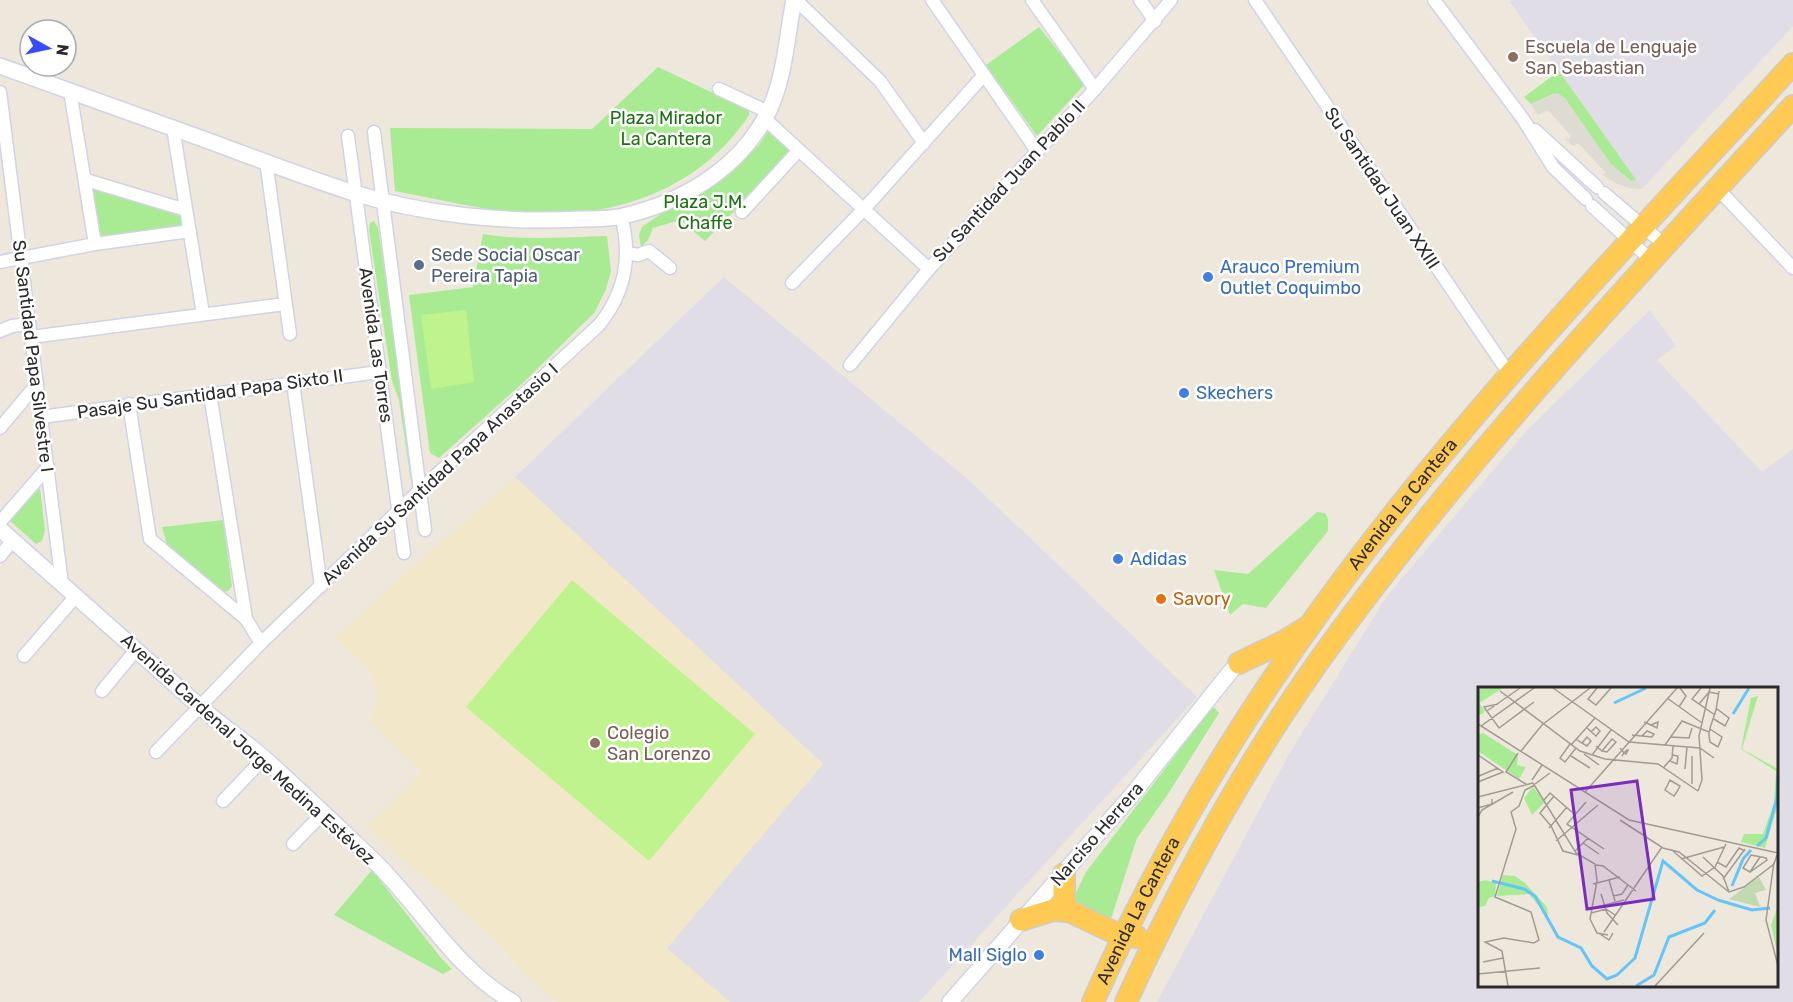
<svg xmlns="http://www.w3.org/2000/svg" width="1793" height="1002" viewBox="0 0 1793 1002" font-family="Rubik,sans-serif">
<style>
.industrial{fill:#e0dde6;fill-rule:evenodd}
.education{fill:#f2e8c9}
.green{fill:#a8eb93}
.pitch{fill:#bef38d}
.plaza{fill:#dedbd3}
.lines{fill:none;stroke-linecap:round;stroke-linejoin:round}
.minor-casing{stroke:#d1d3e5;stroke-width:15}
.tertiary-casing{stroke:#d1d3e5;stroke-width:18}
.trunk-casing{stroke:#ccc;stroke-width:24}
.minor{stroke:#fff;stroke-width:12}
.tertiary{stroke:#fff;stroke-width:15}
.trunk{stroke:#ffca53;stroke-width:21}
.education-dot{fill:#8d6e63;stroke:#fff;stroke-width:2}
.service-dot{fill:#5c6f8a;stroke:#fff;stroke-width:2}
.shop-dot{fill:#3f7fe0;stroke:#fff;stroke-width:2}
.food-dot{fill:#e8710a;stroke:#fff;stroke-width:2}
.labels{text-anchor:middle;stroke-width:5;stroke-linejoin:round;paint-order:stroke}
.education-label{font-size:18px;fill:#785e54;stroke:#fff;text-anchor:start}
.park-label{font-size:18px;fill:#1d7112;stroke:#fff}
.street-label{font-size:18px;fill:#2b2b2b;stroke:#fff}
.service-label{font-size:18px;fill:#4e5e75;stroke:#fff;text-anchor:start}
.shop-label{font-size:18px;fill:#366cbe;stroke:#fff;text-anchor:start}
.food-label{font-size:18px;fill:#c56008;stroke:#fff;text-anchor:start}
.inset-river{fill:none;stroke:#64c5fb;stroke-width:3}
.inset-road{fill:none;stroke:#a09c95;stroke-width:1.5}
.view{fill:#7b2cbf;fill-opacity:0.15;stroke:#7b2cbf;stroke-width:3}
.inset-edge{fill:none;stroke:#2b2b2b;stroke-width:3}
</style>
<rect width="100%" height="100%" fill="#eee8dc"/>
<g class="industrial">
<polygon points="1513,0 1793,0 1793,26 1642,189 1510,2"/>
<polygon points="724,277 971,482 1197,697 919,1002 730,1002 666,948 823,764 515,477"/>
<path d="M1650,310l26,36 -19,14 105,112 31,-23v553h-636l132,-248 98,-158 141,-167zM1776,688v298h-296v-298z"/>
</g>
<polygon class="education" points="515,477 823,764 667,948 730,1002 556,1002 519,969 497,941 366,827 421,772 369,721 378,699 371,671 334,637"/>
<g class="green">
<polygon points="1039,27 1085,84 1037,136 986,65"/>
<path d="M658,67l91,43v5c-53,81 -150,108 -242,97 -37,-5 -75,-14 -112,-21l-5,-63 202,1z"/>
<polygon points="1559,71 1636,180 1631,181 1611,164 1603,155 1560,95 1553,94 1531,104 1524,97"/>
<polygon points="769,130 792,153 705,241 680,220 653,228 648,240 641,247 639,235 642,227 668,209 724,178 758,146"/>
<polygon points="92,188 181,216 183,226 100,237"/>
<polygon points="374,221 378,228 415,473 413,482 411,482 399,400 392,381 369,230 370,223"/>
<path d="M483,234c41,7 83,3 124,2l4,35 -5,18 -11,23 -69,68 -87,78 -9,-5 -21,-158 64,-8z"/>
<polygon points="40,488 45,530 42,541 36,544 9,520"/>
<polygon points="1317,512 1325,513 1328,519 1328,531 1266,608 1243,604 1230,615 1214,570 1248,574"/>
<polygon points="223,520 232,586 228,591 222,592 168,548 162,527"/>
<polygon points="1213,706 1219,713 1168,794 1137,838 1110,922 1072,901 1086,872"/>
<polygon points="372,870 441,958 452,969 443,974 334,915"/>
</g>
<g class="pitch">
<polygon points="466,310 474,382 431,389 421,315"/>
<polygon points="572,580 755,734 649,861 466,707"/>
</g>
<polygon class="plaza" points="1557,93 1565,98 1611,164 1631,181 1636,180 1642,189 1628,188 1615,183 1602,174 1606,173 1578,143 1573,146 1564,138 1569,139 1571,136 1548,110 1538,115 1531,104"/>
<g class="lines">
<g class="minor-casing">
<g id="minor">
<polyline points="796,0 880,81 924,143"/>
<polyline points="932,0 1037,151"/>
<polyline points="1032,0 1095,89"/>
<polyline points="1140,0 1155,21"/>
<polyline points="1255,0 1510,375"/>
<polyline points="1434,0 1523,119 1553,167 1586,199"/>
<polyline points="719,89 768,112"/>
<polyline points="70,91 95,244"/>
<polyline points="0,92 62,584"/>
<polyline points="765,119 929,269"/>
<polyline points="173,128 203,314"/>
<polyline points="1535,130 1597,187"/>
<polyline points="374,132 425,530"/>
<polyline points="348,136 404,553"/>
<polyline points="266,161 290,334"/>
<polyline points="86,180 186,210"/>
<polyline points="1717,188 1793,268"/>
<polyline points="1604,193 1666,246"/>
<polyline points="1592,206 1652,261"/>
<polyline points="742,212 799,150"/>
<polyline points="627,253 638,255 649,251 670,268"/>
<polyline points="0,262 95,244 190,231"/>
<polyline points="792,283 864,209 984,75"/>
<polyline points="0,331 12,326 29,324"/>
<polyline points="31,337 285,304"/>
<polyline points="850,365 929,269 1095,89 1171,0"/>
<polyline points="293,383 321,586"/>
<polyline points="210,394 246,619"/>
<polyline points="129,404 150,539 246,619 261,643"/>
<polyline points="41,417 379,372"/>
<polyline points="0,428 37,384"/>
<polyline points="0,522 48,467"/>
<polyline points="0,556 13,540"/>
<polyline points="24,656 76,596"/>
<polyline points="102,691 136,650"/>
<path d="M156,752l105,-109 160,-154 178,-164c26,-32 33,-69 22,-109"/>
<polyline points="223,801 264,758"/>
<polyline points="293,844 323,813"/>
</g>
</g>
<g class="tertiary-casing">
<g id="tertiary">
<path d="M0,66c69,25 137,49 206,74 49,18 98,37 148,53 71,22 152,30 226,26 14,0 29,0 43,-3 57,-13 112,-45 141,-96 21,-36 22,-81 30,-120"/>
<path d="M0,529c66,58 131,117 197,175 21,19 45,35 67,54 36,32 71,66 106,99 50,47 82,110 143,145"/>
<polyline points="950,1002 1131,796 1231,671 1239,663"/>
</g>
</g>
<g class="trunk-casing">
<g id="trunk">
<polyline points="1239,663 1283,642 1306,628"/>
<polyline points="1064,874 1064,900 1069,911"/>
<polyline points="1021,920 1053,910 1069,911 1113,932 1137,937"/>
<path id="s1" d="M1093,1002c80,-180 188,-348 311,-501 122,-152 257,-293 389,-437"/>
<path d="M1126,1002c59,-129 127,-252 211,-366 137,-187 299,-359 456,-530"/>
</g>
</g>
<use href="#minor" class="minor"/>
<use href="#tertiary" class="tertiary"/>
<use href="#trunk" class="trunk"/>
</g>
<g class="education-dot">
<circle cx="1513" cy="57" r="6"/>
<circle cx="595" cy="743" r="6"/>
</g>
<circle class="service-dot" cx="419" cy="265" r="6"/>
<g class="shop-dot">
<circle cx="1208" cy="277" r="6"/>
<circle cx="1184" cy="393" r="6"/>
<circle cx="1118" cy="559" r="6"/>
<circle cx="1039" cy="955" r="6"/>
</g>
<circle class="food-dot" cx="1161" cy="599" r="6"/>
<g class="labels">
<g class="education-label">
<text x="1525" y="53">Escuela de Lenguaje<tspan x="1525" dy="21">San Sebastian</tspan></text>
<text x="607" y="739">Colegio<tspan x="607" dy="21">San Lorenzo</tspan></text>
</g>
<g class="park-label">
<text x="666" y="124">Plaza Mirador<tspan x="666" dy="21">La Cantera</tspan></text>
<text x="705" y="208">Plaza J.M.<tspan x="705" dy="21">Chaffe</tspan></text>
</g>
<g class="street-label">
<text transform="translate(1009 181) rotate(-47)" y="6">Su Santidad Juan Pablo II</text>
<text transform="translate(1382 188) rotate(56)" y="6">Su Santidad Juan XXIII</text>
<text transform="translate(376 345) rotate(82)" y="6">Avenida Las Torres</text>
<text transform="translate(33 356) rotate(83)" y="6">Su Santidad Papa Silvestre I</text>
<text transform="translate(210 394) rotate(-8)" y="6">Pasaje Su Santidad Papa Sixto II</text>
<text transform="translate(440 474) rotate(-43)" y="6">Avenida Su Santidad Papa Anastasio I</text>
<text dy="6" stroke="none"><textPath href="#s1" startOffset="588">Avenida La Cantera</textPath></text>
<text transform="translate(248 749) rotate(42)" y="6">Avenida Cardenal Jorge Medina Estévez</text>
<text transform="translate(1097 834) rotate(-49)" y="6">Narciso Herrera</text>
<text dy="6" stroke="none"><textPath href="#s1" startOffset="102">Avenida La Cantera</textPath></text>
</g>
<g class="service-label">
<text x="431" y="261">Sede Social Oscar<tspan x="431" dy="21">Pereira Tapia</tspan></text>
</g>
<g class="shop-label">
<text x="1220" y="273">Arauco Premium<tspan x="1220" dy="21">Outlet Coquimbo</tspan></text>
<text x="1196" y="399">Skechers</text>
<text x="1130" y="565">Adidas</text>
<text x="1027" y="961" text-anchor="end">Mall Siglo</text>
</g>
<g class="food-label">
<text x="1173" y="605">Savory</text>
</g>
</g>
<g transform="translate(1478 687)">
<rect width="300" height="300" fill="#eee8dc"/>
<path d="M4,1h21l-24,15 6,8 -4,4 -3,-1v-24zM280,9l-16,53 36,20v35l-13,44 -24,-6 3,-8h19l11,-31 2,-32 -35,-22 10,-51zM5,46l35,22 -1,10 9,2 -7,12 -41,-28v-16zM55,100l12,15 -13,13 -8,-17zM25,188l12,1 10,7 22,24 1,10 -19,-23 -32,2zM8,193l10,3 -1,13 -6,2 -4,8 -7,1v-25zM300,219v50l-7,-31z" fill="#a8eb93"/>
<path d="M281,190l7,13 -11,3 5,14 -31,-8z" fill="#c1dab1"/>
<path class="inset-river" d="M136,16l32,-15M255,27l16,-26M279,159l9,-8 11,-40 1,-22M14,194l32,8 11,7 23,41 23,11 11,18 15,13 10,-4 18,-17 28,-97 34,29 21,10M254,199l11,-27 8,-9M240,213l34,10 18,-2M158,299l18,-11 15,-38 36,-14 10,-13"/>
<path class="inset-road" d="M75,1l76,54 71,6 14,10M119,1l-9,11 8,6 15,-17M223,1l-9,11 23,16M22,4l80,60 25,8 53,5 40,27M189,11l35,25M20,17l-14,3 15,21 35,-26M221,17l10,-12 10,2M201,20l7,-11 -6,-8M9,24l33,-23M236,32l11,7 4,-8 -12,-9M166,35l7,3 6,3 1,-6 -7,3M0,37l151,96 149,33M3,39l53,-38M109,41l9,8 4,-5 -4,-4 -5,5M232,42l12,8 -4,10 -8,-5 -1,-7v-3l1,-3v-1l6,-18 3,-19M154,48l20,2M164,49l5,-5 7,3 -2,3M193,50l18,1 3,-10M98,52l6,4 5,3 4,-5 -4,-4 -5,6M92,57l-10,14 5,4 11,-14M93,58l24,-27M187,58l17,-24 27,11M118,59l6,5 5,1 9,-10 -4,-3 -10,12M142,61l4,5 2,1 2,-4h-1l-3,3 -2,3M43,64l21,-26 48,-37M40,66l-12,19 20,12M106,67l15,11M0,68l25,17 -25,10M114,68l19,-25M93,69l19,12M192,74l7,3 1,-8 -6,-1M186,80l8,-9 1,-12M207,82l2,-22M1,89l19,-8M54,93l10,-15M55,96l43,70 19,11 2,17 -7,38 7,14 11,2M57,97l15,-11M190,97l-3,6 9,6 4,-6M190,97l2,-4 10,6 -2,4M214,97v-28M220,104l4,-11 -3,-44 11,-48M107,105l92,-104M76,109l-14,17 11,13 12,25 15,4M0,110l55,-14M66,113l6,-7 23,20M108,115l-19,22 37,25M0,121l14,-4v-5M0,130l4,-7 31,-18M142,133l43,28 16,4 50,40 15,-5 30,-23 3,-9M71,141l18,-21M78,154l42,-36M105,156l16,11M97,164l13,-13M195,164l29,25 13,-9 11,-23M273,168l15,3 1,2 -17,12 -7,-4zM225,170l20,19 6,16M203,172l43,-12M239,175l9,5 13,-19 6,3M296,175l-8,58 12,46M118,178l7,1 33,25M272,185l10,-15M245,192l22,-30M131,193l6,21M115,197l27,-7M123,207l6,19 11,12M135,209l9,-2 6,-9M115,221l31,-8M113,226l15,-4 9,6M126,245l58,-85M122,247l9,6 4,-7M5,275l20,-4M0,287l62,-6M30,299l-6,-35 -17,-9 19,-4 30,5 5,-3 -8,-28 -36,-15 21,-68 -5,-17 8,-6 6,-16 10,-5M177,299l49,-53"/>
<path class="view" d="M159,94l17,118 -67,10 -16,-119z"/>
<rect width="300" height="300" class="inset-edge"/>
</g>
<g transform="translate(48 48) rotate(98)"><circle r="28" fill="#ffffff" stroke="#aaaaaa" stroke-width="1.5"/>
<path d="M0-4.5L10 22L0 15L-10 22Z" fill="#384bff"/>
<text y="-9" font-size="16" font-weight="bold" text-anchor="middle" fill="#2b2b2b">N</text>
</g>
</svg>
